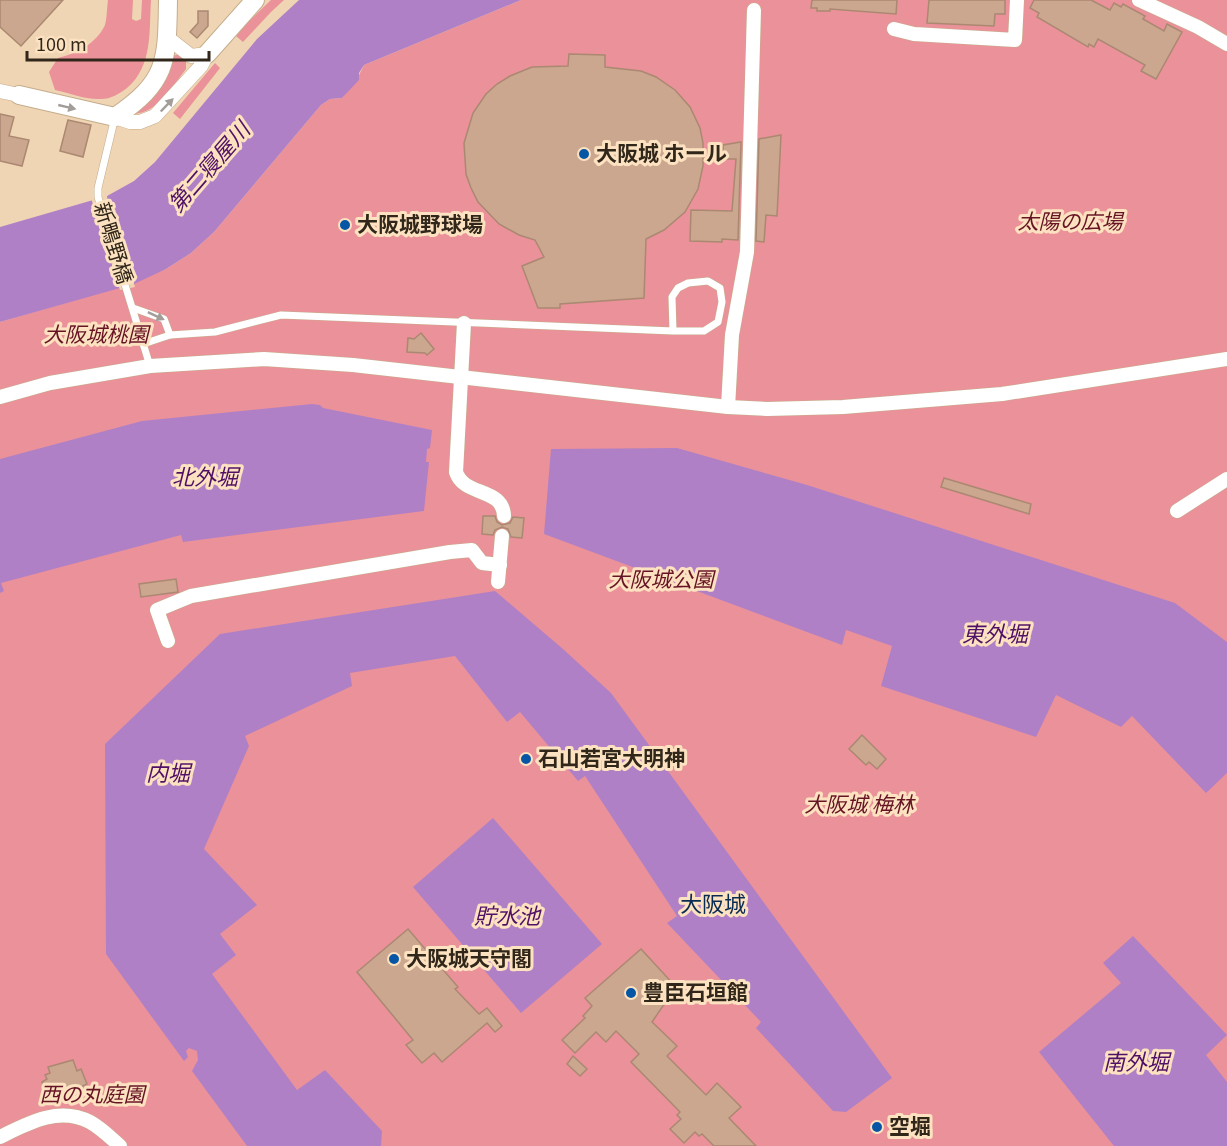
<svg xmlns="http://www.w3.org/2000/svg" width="1227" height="1146" viewBox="0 0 1227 1146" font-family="Georgia,'Noto Sans JP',serif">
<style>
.green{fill:#eb9199}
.water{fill:#b080c6}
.pier{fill:#efd5b3}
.building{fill:#cba790;stroke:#ab8871;stroke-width:1.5}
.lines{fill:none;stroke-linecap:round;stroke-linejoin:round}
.lane-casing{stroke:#c5ad8c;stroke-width:8}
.street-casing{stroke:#c5ad8c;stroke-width:15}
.secondary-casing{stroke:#c5ad8c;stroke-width:20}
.lane{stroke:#fff;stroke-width:7}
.street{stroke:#fff;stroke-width:14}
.secondary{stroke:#fff;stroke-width:18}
.oneway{fill:#a29d98}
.poi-dot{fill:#0756a5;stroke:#fce2c0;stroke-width:2}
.labels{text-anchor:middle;stroke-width:6;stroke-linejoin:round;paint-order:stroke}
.poi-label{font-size:21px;font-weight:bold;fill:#302619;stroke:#fce2c0;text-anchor:start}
.park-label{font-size:21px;font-style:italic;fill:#661324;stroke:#fce2c0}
.street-label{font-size:21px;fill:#302619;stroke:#fce2c0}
.water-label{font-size:22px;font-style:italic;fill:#4f1066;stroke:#fce2c0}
.neighbourhood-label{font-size:22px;fill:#0a2b52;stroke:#fce2c0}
</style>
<rect width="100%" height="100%" fill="#efd5b3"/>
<g class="green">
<path d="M108,0h25l-1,19 4,2 5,-2 1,-19h9c-2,31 2,66 -24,88 -8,6 -16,11 -26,11 -15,1 -32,-6 -46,-9l-6,-18 9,-14c19,-5 38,-14 47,-33 2,-7 2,-18 3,-25z"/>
<polygon points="271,0 284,0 271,12 243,42 236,36 246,24"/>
<polygon points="521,0 1227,0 1227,1146 0,1146 0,322 120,287 166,269 191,253 214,232 321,105 330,99 342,98 358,77 364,65"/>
<path d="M176,55h3l7,6v8c-14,18 -28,44 -53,45l39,-58z"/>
<polygon points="215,63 220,68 180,119 173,113"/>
</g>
<g class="water">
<polygon points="299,0 521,0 364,65 359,73 359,80 342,98 330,99 321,105 214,232 191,253 166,269 134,284 0,322 0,227 107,196 134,181 155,162 257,39"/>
<polygon points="312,404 320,405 323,408 432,430 430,448 427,449 426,462 429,462 424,511 183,542 181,535 1,583 4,591 0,593 0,459 142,421"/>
<polygon points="677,448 807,485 1175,603 1227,642 1227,773 1206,793 1132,716 1121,727 1056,695 1036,737 881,686 892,646 846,630 842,645 544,534 551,449"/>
<polygon points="495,591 563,649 611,693 892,1078 846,1112 833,1111 756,1028 761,1022 667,923 677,916 585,776 578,781 520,712 507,722 455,656 350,673 352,686 245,736 249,746 204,849 257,905 220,934 236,955 212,974 297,1090 325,1070 382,1131 381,1146 247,1146 192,1071 198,1060 197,1051 189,1048 186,1051 188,1057 184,1061 106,954 105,744 220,634"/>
<polygon points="493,818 602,944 521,1013 413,887"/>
<polygon points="1133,936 1227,1035 1206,1055 1227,1082 1227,1146 1114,1146 1039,1052 1121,983 1103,963"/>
</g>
<polygon class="pier" points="108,192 107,197 135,287 120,290 91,198"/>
<g class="building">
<polygon points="0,0 63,0 21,46 0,27"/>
<polygon points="812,0 897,0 896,14 830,9 830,11 817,11 817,8 811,8"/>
<polygon points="929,0 1005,0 1005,14 995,14 994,26 927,23"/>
<polygon points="1034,0 1091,0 1110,10 1114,3 1121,7 1123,4 1145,16 1143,19 1164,31 1167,24 1182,32 1156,79 1141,71 1145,65 1098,39 1094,47 1089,44 1088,47 1037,17 1039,13 1030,8"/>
<polygon points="198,11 208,11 208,26 197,38 190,32 198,23"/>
<polygon points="569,54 605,55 605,67 641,71 656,77 675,90 690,107 700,128 703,143 703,166 698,189 685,212 664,230 646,239 644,298 560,304 560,308 538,308 522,266 544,257 535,240 519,235 499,224 478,202 471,188 466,174 464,143 473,113 486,94 497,84 510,76 532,67 568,66"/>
<polygon points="0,114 14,117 9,136 29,140 22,166 0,161"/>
<polygon points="68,120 91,125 83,157 60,151"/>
<polygon points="781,135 777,216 766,215 764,242 756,241 759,139"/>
<polygon points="741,142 738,240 722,239 722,242 690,241 691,210 732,211 736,159 723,159 723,145"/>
<polygon points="421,333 434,349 427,355 425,353 407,352 408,338 414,339"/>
<polygon points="944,478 1031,504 1029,514 941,487"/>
<polygon points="483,516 495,516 497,522 502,525 510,523 513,517 524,518 522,538 511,537 508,529 502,527 495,530 493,535 482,534"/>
<polygon points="176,579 178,592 141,597 139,584"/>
<polygon points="862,735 886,759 877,769 869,762 866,765 849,749"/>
<polygon points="408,929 458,987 455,989 479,1014 487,1008 502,1026 495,1032 487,1023 442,1062 434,1053 422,1063 406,1045 413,1040 357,972"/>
<polygon points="641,949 676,987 652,1022 677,1046 667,1056 706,1095 717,1083 741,1107 729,1118 756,1146 714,1146 702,1134 699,1136 695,1132 684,1143 670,1129 681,1119 677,1115 680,1112 631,1062 639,1054 616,1031 606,1042 596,1032 575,1053 562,1040 585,1018 583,1016 592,1006 585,998"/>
<polygon points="573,1056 587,1069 580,1076 567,1064"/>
<polygon points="73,1060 77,1071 81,1069 87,1084 79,1088 80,1091 70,1095 68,1088 49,1097 42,1082 47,1079 45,1075 50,1073 48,1067"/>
</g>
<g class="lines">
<g class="lane-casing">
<g id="lane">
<polyline points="115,117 98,188 98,197 150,366"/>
<polyline points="133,308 164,319 170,335"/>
<polyline points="143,344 170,335 215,332 281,315 673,331 704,331 718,322 722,302 720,288 708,281 688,283 678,288 672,297 673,331"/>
</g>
</g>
<g class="street-casing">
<g id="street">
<polyline points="1139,0 1198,27 1227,44"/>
<polyline points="894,29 914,34 1015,40 1017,0"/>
<polyline points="0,91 19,95"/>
<polyline points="115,117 130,122 140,122 155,116 201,66 207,54 191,56 168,38"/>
<path d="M464,323l-8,149c8,25 47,15 48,44"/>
<polyline points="0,397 50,383 150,366 264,359 353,365 728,407 767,409 843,407 1002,394 1227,359"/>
<polyline points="728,407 732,335 747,252 754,10"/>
<polyline points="1177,511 1227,479"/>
<polyline points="498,582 502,536"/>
<polyline points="168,641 157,610 191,596 450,552 472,550 482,563 500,565"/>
<path d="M0,1137c28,-14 59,-31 90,-15 11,6 21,16 30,24"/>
</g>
</g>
<g class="secondary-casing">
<g id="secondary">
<polyline points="207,54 255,0"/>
<path d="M19,95l96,22c53,-36 52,-56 53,-117"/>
</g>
</g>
<use href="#lane" class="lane"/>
<use href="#street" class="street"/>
<use href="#secondary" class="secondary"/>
</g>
<defs><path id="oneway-solid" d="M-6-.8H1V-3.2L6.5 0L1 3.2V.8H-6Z" transform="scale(1.5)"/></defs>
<g class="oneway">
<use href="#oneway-solid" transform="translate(167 105) rotate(-46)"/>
<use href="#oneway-solid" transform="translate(67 107) rotate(13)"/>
<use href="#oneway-solid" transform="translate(156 316) rotate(25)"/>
</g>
<g class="poi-dot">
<circle cx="584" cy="154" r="6"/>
<circle cx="345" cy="225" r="6"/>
<circle cx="526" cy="759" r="6"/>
<circle cx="394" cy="959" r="6"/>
<circle cx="631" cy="993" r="6"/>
<circle cx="877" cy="1127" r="6"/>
</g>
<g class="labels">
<g class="poi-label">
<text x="596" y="161">大阪城 ホール</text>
<text x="357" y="232">大阪城野球場</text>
<text x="538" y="766">石山若宮大明神</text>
<text x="406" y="966">大阪城天守閣</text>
<text x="643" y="1000">豊臣石垣館</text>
<text x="889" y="1134">空堀</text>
</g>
<g class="park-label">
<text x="1070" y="229">太陽の広場</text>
<text x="96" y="342">大阪城桃園</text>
<text x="661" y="587">大阪城公園</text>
<text x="859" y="812">大阪城 梅林</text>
<text x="92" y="1102">西の丸庭園</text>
</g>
<g class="street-label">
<text transform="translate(113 243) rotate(73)" y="7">新鴫野橋</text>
</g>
<g class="water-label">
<text transform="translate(209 167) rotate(-49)" y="8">第二寝屋川</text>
<text x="205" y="485">北外堀</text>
<text x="995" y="642">東外堀</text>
<text x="168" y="781">内堀</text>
<text x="507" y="924">貯水池</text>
<text x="1136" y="1070">南外堀</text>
</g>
<g class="neighbourhood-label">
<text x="713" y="912">大阪城</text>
</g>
</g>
<path d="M27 51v9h182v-9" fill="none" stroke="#302619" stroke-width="3"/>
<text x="36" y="51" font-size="18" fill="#302619" stroke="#fce2c0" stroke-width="4.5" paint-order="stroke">100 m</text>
</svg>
